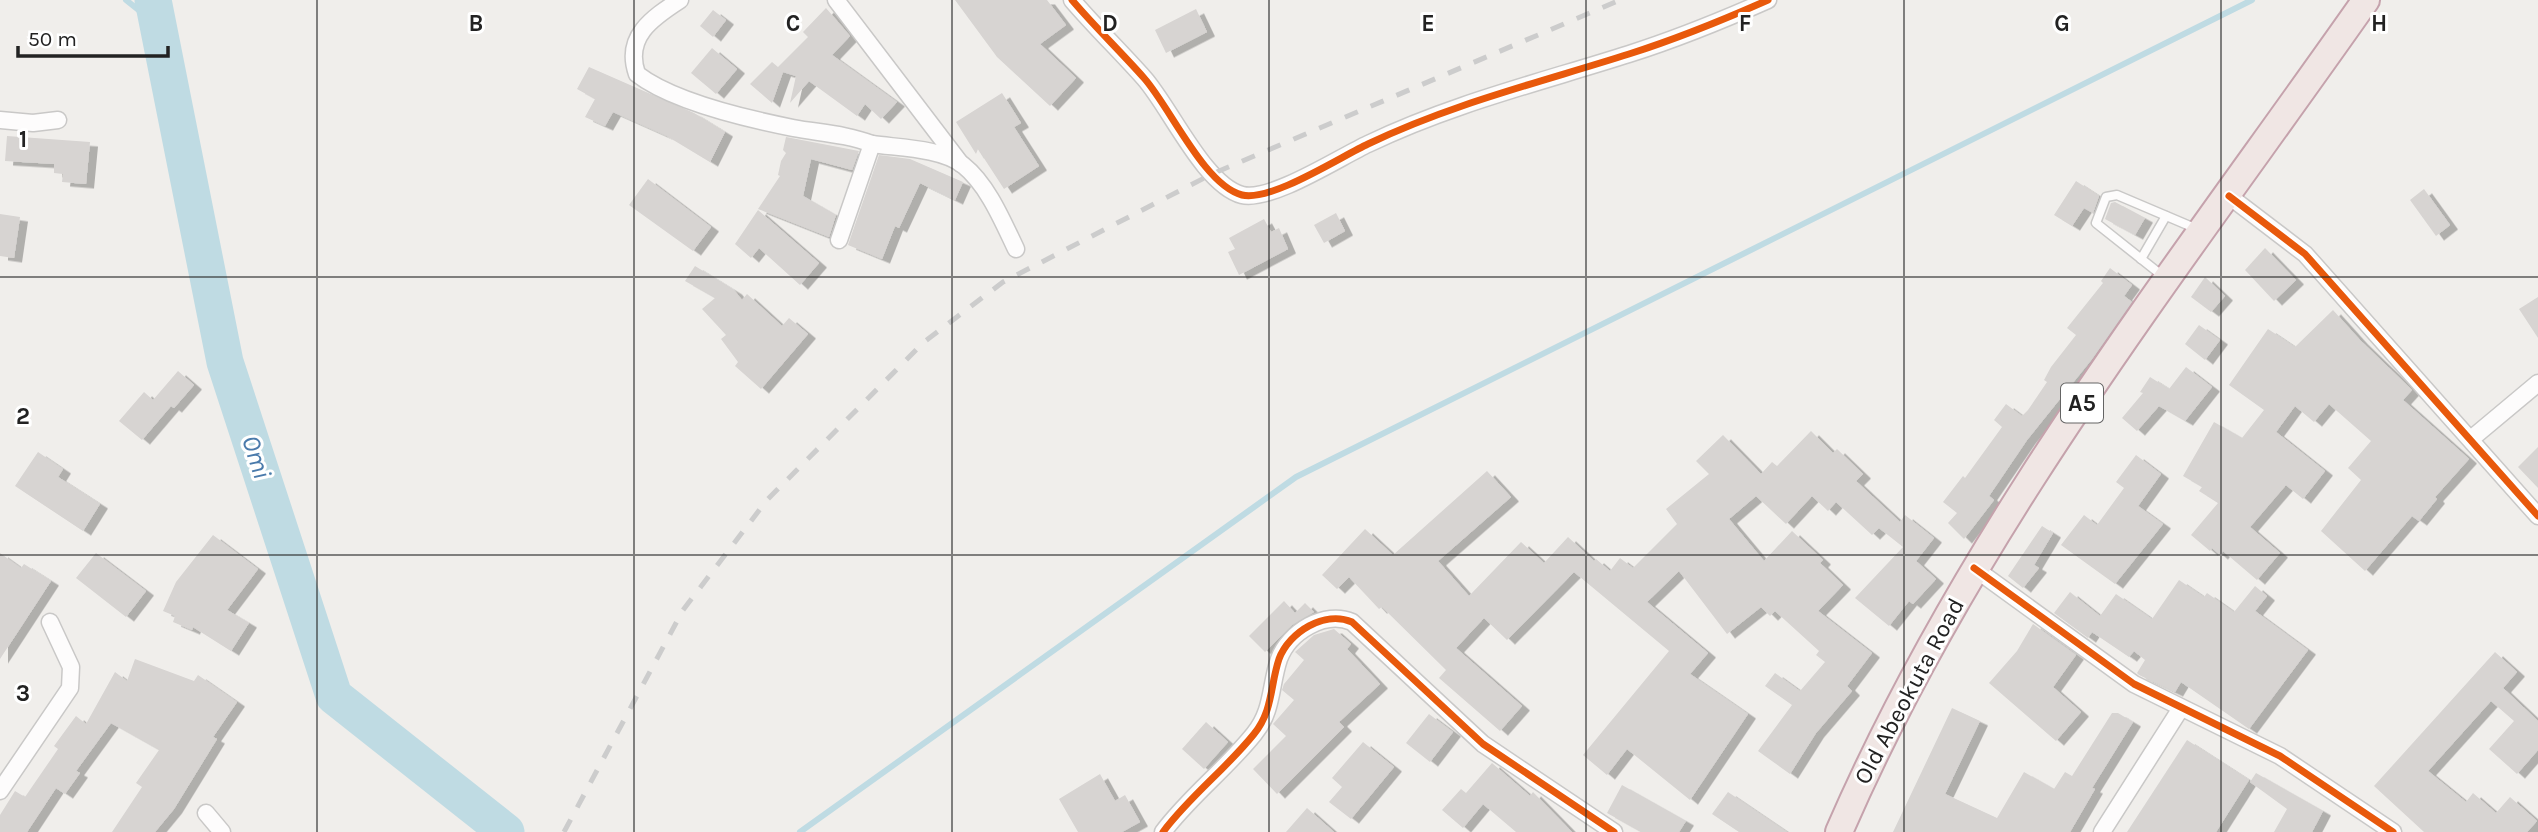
<svg xmlns="http://www.w3.org/2000/svg" width="2538" height="832" viewBox="0 0 2538 832" font-family="Karla,sans-serif">
<style>
.lines{fill:none;stroke-linecap:round;stroke-linejoin:round}
.stream{stroke:#bfdbe3;stroke-width:6}
.river{stroke:#bfdbe3;stroke-width:37}
.building{fill:#d7d4d2;filter:url(#shadow)}
.service-casing{stroke:#c9c8c7;stroke-width:11}
.minor-casing{stroke:#c9c8c7;stroke-width:19}
.trunk-casing{stroke:#c5a2ac;stroke-width:30}
.service{stroke:#fdfcfc;stroke-width:8}
.minor{stroke:#fdfcfc;stroke-width:16}
.trunk{stroke:#f0e6e4;stroke-width:26}
.rail{stroke:#ccc;stroke-width:5;stroke-dasharray:14 14;stroke-linecap:butt}
.cycleway-casing{stroke:#fff;stroke-width:11}
.cycleway{stroke:#e8590c;stroke-width:7}
.grid{fill:none;stroke:#222;stroke-width:2;stroke-opacity:0.55}
.labels{text-anchor:middle;stroke-width:6;stroke-linejoin:round;paint-order:stroke}
.shield{fill:#fff;stroke:#646464;stroke-width:2}
.shield-label{font-size:23px;font-weight:bold;fill:#222}
.street-label{font-size:24px;fill:#222;stroke:#fff}
.water-label{font-size:26px;font-style:italic;fill:#4a7aab;stroke:#fff}
.grid-label{font-size:23px;text-anchor:middle;font-weight:bold;fill:#222;stroke:#fff;stroke-width:6;stroke-linejoin:round;paint-order:stroke}
</style>
<defs>
<filter id="shadow"><feDropShadow dx="8" dy="4.5" stdDeviation="0" flood-color="#0004"/></filter>
</defs>
<rect width="100%" height="100%" fill="#f0eeeb"/>
<g class="lines">
<g class="stream">
<polyline points="126,0 156,24"/>
<polyline points="800,832 1296,477 2252,0"/>
</g>
<polyline class="river" points="153,0 225,362 334,696 506,832"/>
</g>
<g class="building">
<polygon points="955,0 1047,0 1066,25 1040,44 1076,78 1050,106 997,57"/>
<polygon points="826,8 850,36 832,55 897,102 881,119 865,104 857,116 809,81 790,103 796,76 783,72 772,103 750,84 772,62 778,67 808,37 803,32"/>
<polygon points="1196,9 1207,32 1166,53 1155,30"/>
<polygon points="713,10 726,20 713,37 700,26"/>
<polygon points="712,48 737,69 716,94 691,73"/>
<polygon points="589,67 694,113 725,132 710,162 667,136 613,112 605,126 585,117 595,99 577,89"/>
<polygon points="1002,93 1021,123 1014,127 1039,166 1004,189 978,149 976,154 956,122"/>
<polygon points="7,136 90,142 86,184 62,182 63,174 54,173 54,164 5,161"/>
<polygon points="786,137 859,151 852,170 811,159 803,196 836,215 829,237 758,209 780,176 778,175 781,161 786,153 783,150"/>
<polygon points="879,155 910,159 963,182 955,200 920,183 899,228 895,226 882,259 848,245"/>
<polygon points="648,179 711,227 693,251 629,205"/>
<polygon points="2076,181 2099,196 2093,213 2084,208 2072,226 2054,215"/>
<polygon points="2424,189 2450,225 2436,236 2410,200"/>
<polygon points="2115,202 2145,218 2135,235 2105,219 2111,203"/>
<polygon points="758,210 819,263 800,285 759,248 751,258 735,244"/>
<polygon points="1336,213 1345,231 1324,243 1314,225"/>
<polygon points="0,214 20,217 14,258 0,256"/>
<polygon points="1264,219 1271,232 1279,228 1288,249 1239,275 1228,252 1235,249 1229,238"/>
<polygon points="2265,248 2296,280 2274,301 2245,270"/>
<polygon points="695,266 734,290 742,300 747,294 782,326 789,318 808,334 761,389 735,366 738,362 721,339 726,335 702,309 715,298 685,281"/>
<polygon points="2110,268 2132,285 2124,296 2132,302 2092,359 2027,440 1989,496 1994,500 1964,539 1948,523 1957,513 1943,502 1963,476 1965,478 2002,427 1994,420 2006,404 2022,416 2028,410 2047,382 2044,380 2051,367 2076,335 2067,328 2103,283 2101,281"/>
<polygon points="2205,277 2225,296 2211,312 2191,297"/>
<polygon points="2538,297 2538,338 2519,309"/>
<polygon points="2333,310 2360,340 2412,390 2403,400 2469,459 2435,497 2437,499 2419,521 2412,516 2365,571 2321,531 2361,480 2348,468 2371,441 2329,404 2314,422 2295,406 2276,432 2325,471 2303,499 2286,485 2250,527 2280,553 2257,580 2223,551 2220,555 2212,548 2210,551 2191,535 2218,503 2199,491 2202,487 2183,476 2214,422 2242,438 2264,410 2229,385 2268,329 2295,347"/>
<polygon points="2199,325 2220,340 2205,360 2185,344"/>
<polygon points="2186,367 2212,387 2185,421 2159,406 2137,431 2122,418 2143,393 2140,392 2150,377 2169,389"/>
<polygon points="178,371 194,385 174,408 171,406 142,440 119,421 144,392 153,400"/>
<polygon points="1811,431 1833,453 1837,449 1863,474 1856,481 1900,522 1905,515 1934,538 1916,561 1936,579 1913,604 1909,601 1889,626 1855,598 1903,547 1879,528 1872,535 1836,502 1828,511 1812,496 1786,524 1756,496 1729,519 1764,561 1792,531 1823,560 1820,563 1843,585 1818,611 1872,653 1847,686 1852,691 1816,733 1790,774 1758,751 1792,705 1765,686 1775,673 1800,691 1825,662 1816,655 1819,651 1775,611 1770,616 1761,607 1727,634 1679,571 1647,602 1708,653 1690,674 1748,714 1690,800 1627,749 1607,775 1583,755 1669,651 1574,572 1507,640 1484,618 1456,648 1522,706 1500,731 1439,678 1446,670 1382,607 1379,609 1349,577 1337,589 1322,575 1365,529 1393,555 1487,471 1511,497 1438,561 1469,596 1521,542 1544,563 1568,537 1594,561 1596,559 1610,571 1620,558 1633,568 1677,524 1666,509 1709,474 1696,461 1723,435 1761,474 1772,462 1777,466"/>
<polygon points="2538,447 2538,488 2518,467"/>
<polygon points="38,452 63,469 58,477 100,504 83,531 15,486"/>
<polygon points="2136,455 2161,474 2138,506 2163,524 2115,584 2061,545 2084,515 2097,525 2124,488 2116,482"/>
<polygon points="2042,526 2053,533 2034,565 2039,568 2023,588 2008,576"/>
<polygon points="213,535 258,569 227,610 249,623 231,651 193,627 192,630 173,622 175,616 163,611 176,582"/>
<polygon points="0,553 21,568 24,564 51,581 0,659"/>
<polygon points="96,553 146,591 126,617 76,578"/>
<polygon points="2179,580 2204,597 2207,593 2234,612 2255,586 2267,596 2255,611 2308,650 2249,729 2181,682 2175,692 2139,675 2137,673 2145,660 2134,651 2129,657 2092,632 2088,638 2054,613 2070,592 2100,616 2116,594 2152,619"/>
<polygon points="1284,601 1295,613 1305,603 1314,612 1292,625 1265,652 1249,636"/>
<polygon points="2033,624 2076,655 2053,687 2081,712 2056,741 1989,683 2017,651"/>
<polygon points="1334,629 1351,644 1347,649 1380,684 1339,722 1344,727 1277,794 1253,769 1286,736 1273,724 1294,700 1282,690 1284,684 1304,660 1295,652 1314,635"/>
<polygon points="2495,652 2517,672 2503,688 2538,721 2538,750 2517,774 2489,749 2514,721 2491,701 2428,771 2466,802 2473,793 2496,813 2510,797 2537,821 2527,832 2424,832 2374,786"/>
<polygon points="135,659 194,681 198,675 237,702 213,737 217,739 174,809 155,832 112,832 142,787 136,783 159,750 111,723 76,771 80,773 65,794 56,788 27,832 0,832 0,815 15,791 25,797 58,749 54,746 76,716 86,724 115,672 127,681"/>
<polygon points="1952,708 1980,721 1945,794 1997,818 2024,772 2054,789 2065,772 2072,776 2112,713 2118,713 2133,722 2092,788 2095,789 2070,832 1893,832"/>
<polygon points="1429,714 1453,732 1430,762 1406,743"/>
<polygon points="1206,722 1228,742 1204,769 1182,749"/>
<polygon points="2187,740 2249,780 2216,832 2127,832"/>
<polygon points="1363,742 1394,767 1351,819 1329,802 1342,787 1332,778"/>
<polygon points="1492,763 1530,796 1533,792 1572,832 1516,832 1483,804 1463,828 1442,810 1461,789 1466,793"/>
<polygon points="2256,773 2323,811 2312,832 2274,832 2287,809 2250,782"/>
<polygon points="1100,774 1115,801 1125,795 1140,822 1122,832 1078,832 1059,799"/>
<polygon points="1622,785 1686,821 1679,832 1641,832 1607,813"/>
<polygon points="1728,792 1787,832 1739,832 1712,814"/>
<polygon points="1307,808 1334,832 1286,832"/>
</g>
<g class="lines">
<g class="service-casing">
<g id="service">
<polyline points="2141,259 2166,216"/>
<polyline points="2164,277 2096,223 2106,197 2117,195 2197,229"/>
</g>
</g>
<g class="minor-casing">
<g id="minor">
<path d="M680,0c-28,18 -56,37 -43,74 36,28 111,45 156,54 27,5 53,6 79,16l-33,96"/>
<polyline points="836,0 961,164"/>
<path d="M1072,0c23,27 49,52 72,78 26,29 60,107 98,117 29,7 98,-38 126,-51 83,-40 173,-62 261,-90 47,-15 94,-34 139,-54"/>
<polyline points="0,120 33,123 58,120"/>
<path d="M872,144c27,4 69,4 91,21 25,20 40,57 53,84"/>
<polyline points="2229,196 2305,254 2538,516"/>
<polyline points="2471,439 2538,383"/>
<polyline points="1974,568 2134,684 2280,756 2393,832"/>
<polyline points="0,791 70,688 71,667 50,622"/>
<polyline points="206,813 222,832"/>
<path d="M1163,832c27,-36 63,-63 91,-98 19,-23 16,-48 25,-75 10,-27 46,-49 73,-37l131,122 131,88"/>
<polyline points="2102,832 2181,708"/>
</g>
</g>
<g class="trunk-casing">
<path id="trunk" d="M1839,832c131,-303 339,-564 527,-832"/>
</g>
<use href="#service" class="service"/>
<use href="#minor" class="minor"/>
<use href="#trunk" class="trunk"/>
<polyline class="rail" points="564,832 683,610 767,500 924,342 1003,282 1212,174 1620,0"/>
<g class="cycleway-casing">
<g id="cycleway">
<path d="M1072,0c23,27 49,52 72,78 26,29 60,107 98,117 29,7 98,-38 126,-51 83,-40 173,-62 261,-90 47,-15 94,-34 139,-54"/>
<polyline points="2229,196 2305,254 2538,516"/>
<polyline points="1974,568 2134,684 2280,756 2393,832"/>
<path d="M1163,832c27,-36 63,-63 91,-98 19,-23 16,-48 25,-75 10,-27 46,-49 73,-37l131,122 131,88"/>
</g>
</g>
<use href="#cycleway" class="cycleway"/>
</g>
<path class="grid" d="M317,0v832M634,0v832M952,0v832M1269,0v832M1586,0v832M1904,0v832M2221,0v832M0,277h2538M0,555h2538"/>
<g class="labels">
<rect class="shield" x="2061" y="383.5" width="42" height="39" rx="5"/>
<g class="shield-label">
<text x="2082" y="411">A5</text>
</g>
<g class="street-label">
<text transform="translate(1909 691) rotate(-62)" y="8">Old Abeokuta Road</text>
</g>
<g class="water-label">
<text transform="translate(257 457) rotate(72)" y="9">Omi</text>
</g>
</g>
<g class="grid-label">
<text x="476" y="31">B</text>
<text x="793" y="31">C</text>
<text x="1110" y="31">D</text>
<text x="1428" y="31">E</text>
<text x="1745" y="31">F</text>
<text x="2062" y="31">G</text>
<text x="2379" y="31">H</text>
<text x="23" y="147">1</text>
<text x="23" y="424">2</text>
<text x="23" y="701">3</text>
</g>
<path d="M18 46v10h150v-10" fill="none" stroke="#222222" stroke-width="3.5"/>
<text x="28" y="46" font-size="21" fill="#222222" stroke="#ffffff" stroke-width="5" paint-order="stroke">50 m</text>
</svg>
